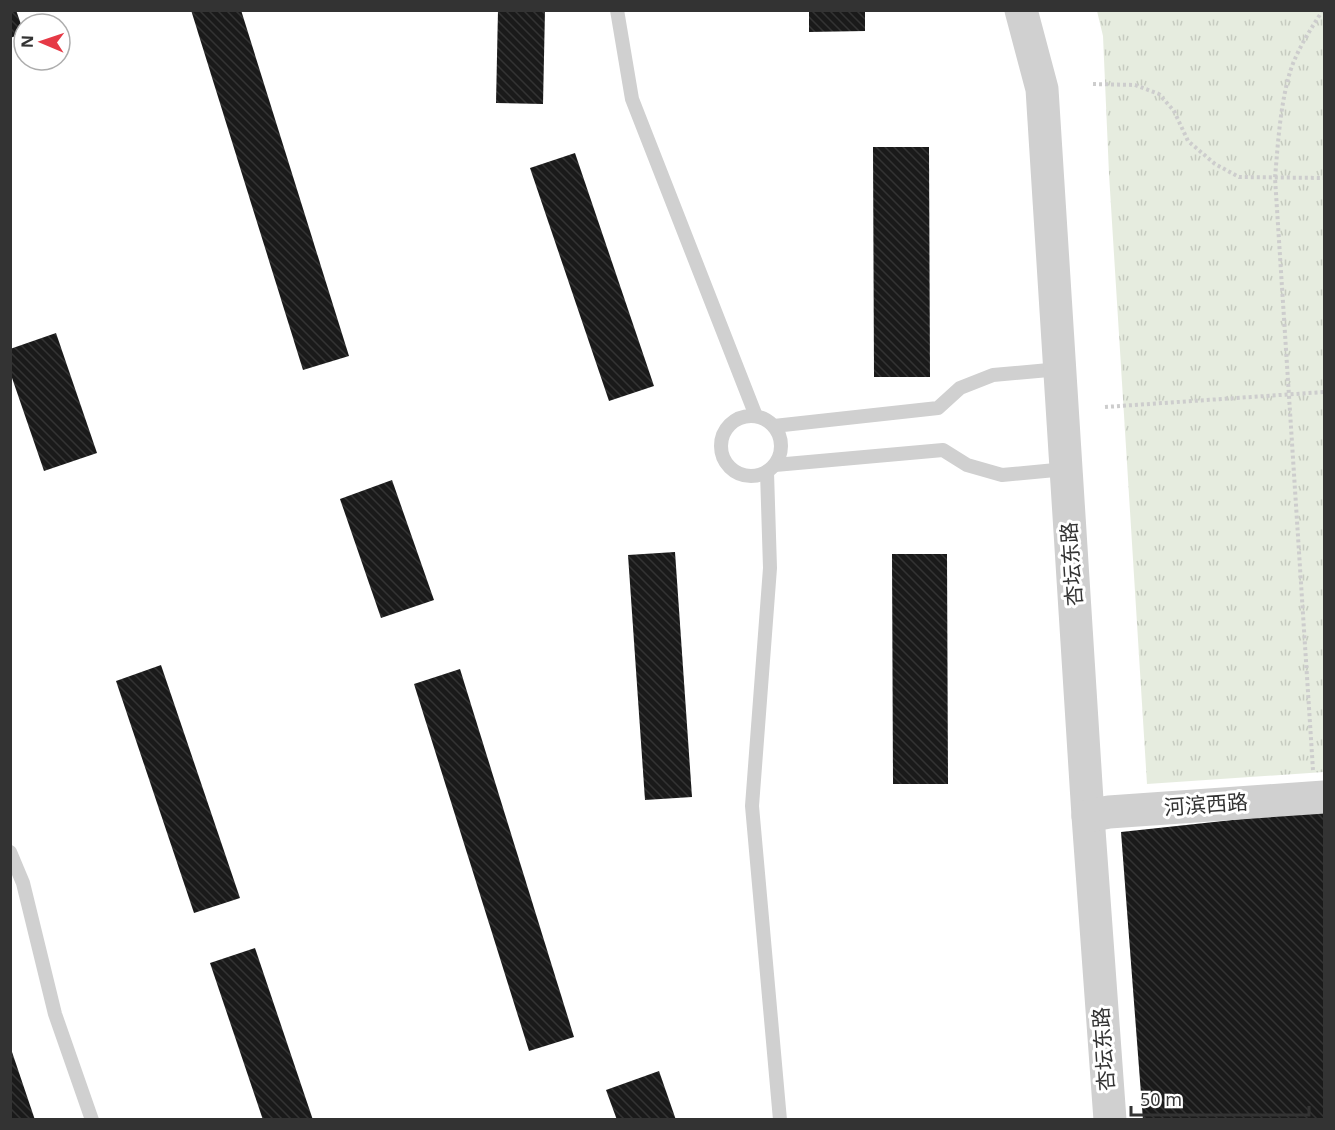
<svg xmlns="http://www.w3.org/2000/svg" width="1335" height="1130" viewBox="0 0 1335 1130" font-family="'Noto Sans','Noto Sans SC',sans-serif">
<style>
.grass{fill:url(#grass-tufts)}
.building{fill:url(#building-back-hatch)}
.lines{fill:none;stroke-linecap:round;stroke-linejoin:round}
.path{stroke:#cdcdcd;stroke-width:4;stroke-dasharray:3 3;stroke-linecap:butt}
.service{stroke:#d0d0d0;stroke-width:14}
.tertiary{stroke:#d0d0d0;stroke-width:33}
.labels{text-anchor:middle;stroke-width:6;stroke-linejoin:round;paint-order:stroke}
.street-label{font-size:21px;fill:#333;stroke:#fff}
</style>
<defs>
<pattern id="grass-tufts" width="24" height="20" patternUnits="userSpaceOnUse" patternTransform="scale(1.5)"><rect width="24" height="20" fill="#e6ecdf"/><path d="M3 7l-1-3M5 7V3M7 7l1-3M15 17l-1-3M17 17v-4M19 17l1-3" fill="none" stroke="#c6cbc0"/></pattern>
<pattern id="building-back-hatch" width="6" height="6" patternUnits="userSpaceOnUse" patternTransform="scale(1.5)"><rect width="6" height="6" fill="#1a1a1a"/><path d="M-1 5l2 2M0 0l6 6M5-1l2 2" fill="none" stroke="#333"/></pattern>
</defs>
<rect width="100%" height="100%" fill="#fff"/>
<polygon class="grass" points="1097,11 1324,11 1324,772 1147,784 1109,174 1103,36"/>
<g class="building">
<polygon points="10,10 16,10 24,33 10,38"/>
<polygon points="191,10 241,10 349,356 303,370"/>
<polygon points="498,10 545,10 543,104 496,103"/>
<polygon points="809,10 865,10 865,31 809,32"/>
<polygon points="873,147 929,147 930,377 874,377"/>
<polygon points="575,153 654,386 609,401 530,168"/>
<polygon points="56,333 97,453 44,471 10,372 10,349"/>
<polygon points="392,480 434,600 381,618 340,499"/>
<polygon points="675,552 692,797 645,800 628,555"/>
<polygon points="892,554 947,554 948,784 893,784"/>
<polygon points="161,665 240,898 194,913 116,681"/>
<polygon points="460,669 574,1037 529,1051 414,684"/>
<polygon points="1324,810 1324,1120 1143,1120 1121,832"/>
<polygon points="255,948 313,1120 263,1120 210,963"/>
<polygon points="10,1049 11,1049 35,1120 10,1120"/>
<polygon points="659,1071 676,1120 617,1120 606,1090"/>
</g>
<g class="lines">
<g class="path">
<polyline points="1093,84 1135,85 1159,94 1174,111 1188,141 1215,164 1239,177 1324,178"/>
<polyline points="1105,407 1324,392"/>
<path d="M1313,770l-38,-592c3,-35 5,-72 15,-106 7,-22 20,-42 33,-62"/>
</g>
<g class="service">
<polyline points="617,10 632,99 756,416"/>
<circle cx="751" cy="446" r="30"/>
<polyline points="774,426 938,408 960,388 993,375 1060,369"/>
<polyline points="775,465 943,450 967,465 1002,475 1066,469"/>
<polyline points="767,472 770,568 752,806 780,1120"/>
<polyline points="10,852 23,883 55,1014 92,1120"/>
</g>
<g class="tertiary">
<polyline points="1021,10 1042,89 1088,816 1110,1120"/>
<polyline points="1088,816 1109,812 1324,797"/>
</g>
</g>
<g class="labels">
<g class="street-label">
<text transform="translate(1072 564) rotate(-94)" y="7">杏坛东路</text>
<text transform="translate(1206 805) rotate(-4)" y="7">河滨西路</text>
<text transform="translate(1104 1049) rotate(-94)" y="7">杏坛东路</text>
</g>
</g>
<rect width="1335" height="1130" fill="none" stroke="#333333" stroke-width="24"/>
<g transform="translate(42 42) rotate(272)"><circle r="28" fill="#ffffff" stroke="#adadad" stroke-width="1.5"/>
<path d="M0-4.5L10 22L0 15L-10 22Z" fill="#e63946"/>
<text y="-9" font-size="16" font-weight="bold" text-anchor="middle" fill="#333333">N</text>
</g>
<path d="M1131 1106v9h178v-9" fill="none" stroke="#333333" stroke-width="3"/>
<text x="1140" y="1106" font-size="18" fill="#333333" stroke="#ffffff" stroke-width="4.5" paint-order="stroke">50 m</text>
</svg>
